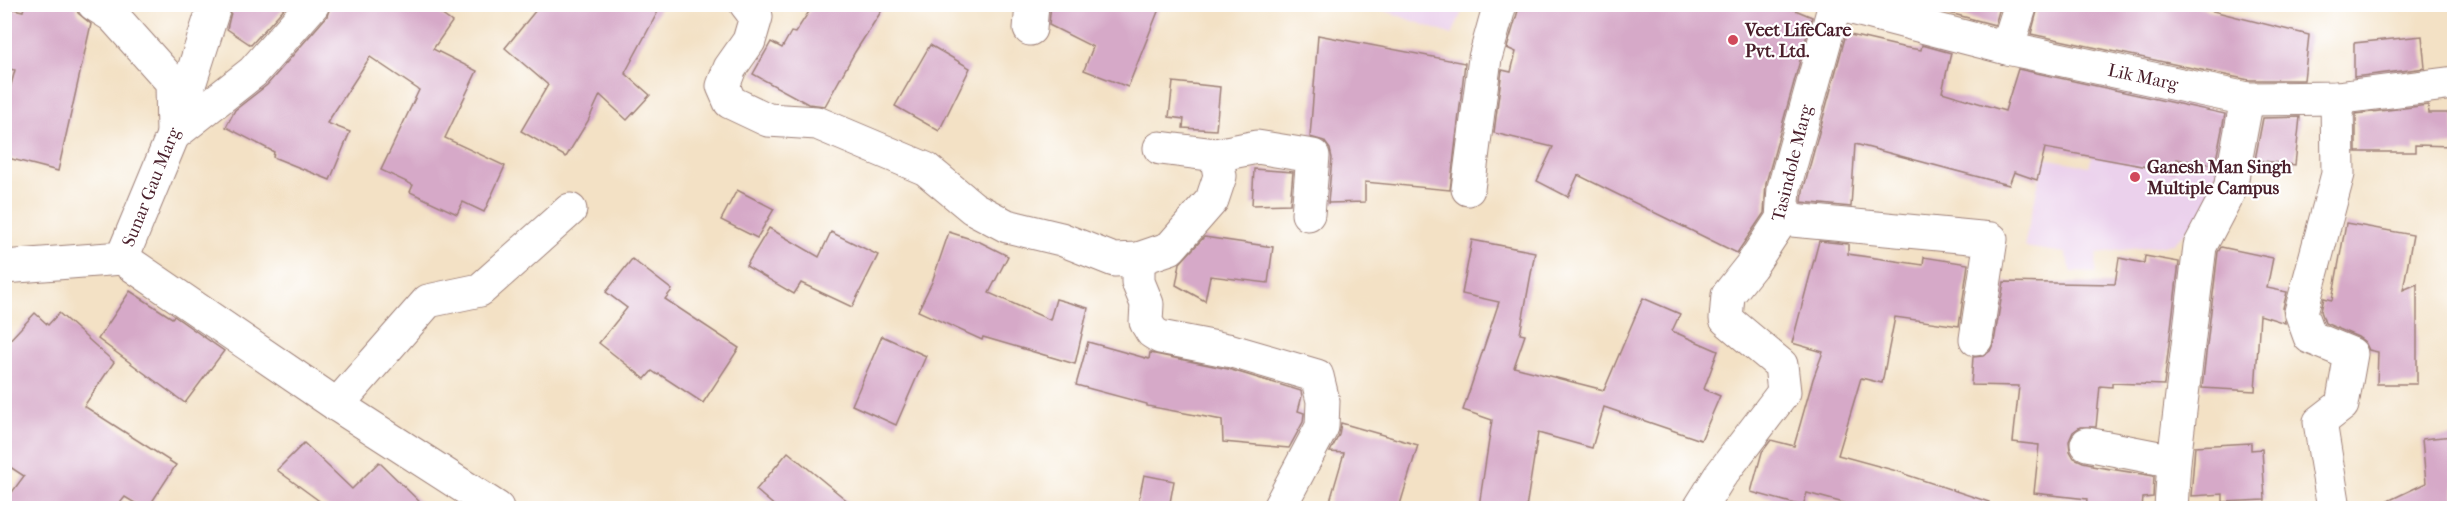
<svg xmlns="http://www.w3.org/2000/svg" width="2459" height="513" viewBox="0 0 2459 513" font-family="'IM FELL French Canon',serif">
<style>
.built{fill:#ebd1ec}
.building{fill:#d6a9c8}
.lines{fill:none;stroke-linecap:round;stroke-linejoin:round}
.minor-casing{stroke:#9e8078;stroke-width:35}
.minor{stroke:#fff;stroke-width:33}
.poi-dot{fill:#d1495b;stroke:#fff;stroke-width:2}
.labels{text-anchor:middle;stroke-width:4.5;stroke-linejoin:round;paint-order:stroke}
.poi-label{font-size:18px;font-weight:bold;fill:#4a1f2b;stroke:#fff;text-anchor:start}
.street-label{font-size:18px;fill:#4a1f2b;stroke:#fff}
</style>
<rect width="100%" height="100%" fill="#fff"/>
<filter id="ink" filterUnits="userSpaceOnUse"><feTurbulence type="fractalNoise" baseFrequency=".0167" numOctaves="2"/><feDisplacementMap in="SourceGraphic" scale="12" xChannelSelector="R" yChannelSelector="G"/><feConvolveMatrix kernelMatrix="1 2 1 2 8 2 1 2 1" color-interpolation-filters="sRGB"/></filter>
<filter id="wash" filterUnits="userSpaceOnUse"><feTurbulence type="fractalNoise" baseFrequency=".008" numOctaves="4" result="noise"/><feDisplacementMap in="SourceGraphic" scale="24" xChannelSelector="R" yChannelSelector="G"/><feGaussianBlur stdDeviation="1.35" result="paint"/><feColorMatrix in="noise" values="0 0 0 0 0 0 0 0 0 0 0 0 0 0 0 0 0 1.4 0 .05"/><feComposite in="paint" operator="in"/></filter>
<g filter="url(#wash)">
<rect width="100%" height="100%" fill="#f3e1c5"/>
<g class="built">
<polygon points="1369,5 1465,5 1452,35"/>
<polygon points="2114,89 2241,114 2228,188 2174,244 2097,253 2095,273 2072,272 2065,253 2024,247 2044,158 2089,166"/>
</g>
<g id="blocks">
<g class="building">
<polygon points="25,4 75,4 78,13 91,24 58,171 4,157 4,111 15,70 4,68 4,7 23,11"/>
<polygon points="233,4 288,4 251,45 227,29"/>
<polygon points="331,4 427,4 452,22 433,49 477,71 445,138 505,166 484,212 463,202 457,214 410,192 413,185 381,170 419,90 370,57 327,123 350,132 330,180 273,157 274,152 226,127 235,110 267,85 327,16"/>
<polygon points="541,4 662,4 625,73 650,95 627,120 600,95 588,121 566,157 521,131 548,85 505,48"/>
<polygon points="814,4 886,4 855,52 825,106 808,104 753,74 771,42 782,48 791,32 795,33"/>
<polygon points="1051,4 1161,4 1128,87 1084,70 1093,47 1049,25"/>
<polygon points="1520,4 1781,4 1812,17 1766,183 1764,213 1737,253 1578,175 1568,197 1537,181 1553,147 1494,133 1502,70 1511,72 1516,52 1507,48"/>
<polygon points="1916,4 2001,4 1995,25"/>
<polygon points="2039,4 2185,4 2309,35 2304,80 2249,80 2031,34"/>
<polygon points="1846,34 1902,47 1921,50 1922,45 1951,53 1942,92 2005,111 2018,69 2225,114 2215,165 2177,159 2175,172 2045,148 2037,180 2014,172 2009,185 1855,144 1851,207 1802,202 1803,191"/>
<polygon points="1318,35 1465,63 1450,190 1365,182 1365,202 1328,203 1332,158 1330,149 1324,141 1310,137"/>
<polygon points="2422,36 2425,68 2354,77 2354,43"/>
<polygon points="930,45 970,68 939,131 895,106"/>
<polygon points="1173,82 1220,87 1216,130 1183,128 1184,119 1169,117"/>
<polygon points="2428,105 2429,113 2454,113 2454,146 2415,145 2415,152 2356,152 2356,114"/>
<polygon points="2300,117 2295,165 2255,160 2263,118"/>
<polygon points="1254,169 1293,172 1290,204 1252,205"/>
<polygon points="737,190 774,209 757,238 721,220"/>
<polygon points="2346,223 2413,235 2403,290 2417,284 2417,384 2377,384 2378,352 2369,350 2365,342 2358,337 2325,323 2321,311 2324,298 2332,300"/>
<polygon points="769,228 819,257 831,232 878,255 852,307 801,283 794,294 746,266"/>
<polygon points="949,232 980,242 1008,256 989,293 1050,320 1056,299 1088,308 1075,364 983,337 982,340 918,311 932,282"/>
<polygon points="1204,237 1273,247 1268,283 1210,276 1205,301 1176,285 1180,263"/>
<polygon points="1472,240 1535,252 1520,334 1525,335 1514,367 1604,390 1643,298 1680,314 1672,331 1718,351 1704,389 1720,396 1701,440 1604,407 1592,448 1538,433 1526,508 1495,508 1479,506 1492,420 1463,410 1499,302 1462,294"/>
<polygon points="1819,241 1848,244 1848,254 1923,265 1924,257 1968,264 1959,326 1895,317 1882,383 1861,378 1838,455 1904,473 1904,474 1989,502 1988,508 1862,508 1807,493 1803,506 1751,492 1762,452 1771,440 1794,446 1813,379 1823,352 1792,343"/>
<polygon points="2221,247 2273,258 2267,288 2287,292 2283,308 2285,323 2260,315 2255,391 2202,388 2218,252"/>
<polygon points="2145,256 2179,262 2164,385 2112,383 2112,387 2100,386 2096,427 2080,427 2073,432 2069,441 2070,451 2074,458 2083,462 2092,464 2092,466 2154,476 2153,497 2143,498 2142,508 2086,508 2087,499 2034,493 2039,445 2013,442 2019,386 1971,385 1973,357 1983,356 1990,351 1994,342 2004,282 2115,284 2119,258 2144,263"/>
<polygon points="632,259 672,290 665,299 739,348 703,403 659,374 658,375 652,371 645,379 599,343 627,308 606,292"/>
<polygon points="130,291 172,318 174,316 224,351 185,403 98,339"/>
<polygon points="35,313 48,325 59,313 114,362 84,406 176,465 148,508 143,508 125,497 116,508 4,508 4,503 24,476 4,463 4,346"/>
<polygon points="882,336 926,356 896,425 852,405"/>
<polygon points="1088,342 1149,359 1150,353 1228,369 1301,391 1302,396 1298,411 1304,413 1303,422 1289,448 1223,442 1222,420 1147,406 1147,404 1076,385"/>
<polygon points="1341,423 1418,445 1399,508 1328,508 1344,453 1330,452 1339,435"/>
<polygon points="2454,436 2454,508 2373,508 2426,483 2422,439"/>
<polygon points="304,443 352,489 379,462 426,508 329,508 277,470"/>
<polygon points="2251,443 2251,450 2262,449 2265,500 2223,502 2223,494 2191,496 2195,446"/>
<polygon points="788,452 856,508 777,508 756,490"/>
<polygon points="1144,475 1174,481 1169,508 1137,508"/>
</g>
</g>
</g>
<g filter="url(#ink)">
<use href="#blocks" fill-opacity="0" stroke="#9e8078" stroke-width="1.5"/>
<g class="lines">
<g class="minor-casing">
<g id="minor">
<polyline points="94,4 113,16 172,82 173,135 253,72 313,4"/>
<polyline points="746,4 756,17 749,41 730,68 723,86 730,102 768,120 817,123 926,169 973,208 1007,226 1061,239 1114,260 1138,259 1170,248 1212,200 1220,176 1216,155 1160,148"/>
<polyline points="1837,4 2007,48 2247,99 2337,98 2454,83"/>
<polyline points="1030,29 1032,4"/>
<polyline points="2007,48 2021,4"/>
<polyline points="1216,155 1257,147 1313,156 1308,214"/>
<polyline points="1468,189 1485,58 1500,4"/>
<polyline points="1782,219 1991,239 1976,339"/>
<polyline points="122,258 337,405 497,508"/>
<polyline points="1138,259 1138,282 1147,304 1146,322 1152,332 1160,337 1232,351 1317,376 1323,401 1322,427 1279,508"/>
<polyline points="4,267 122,258 173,135 215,4"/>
<polyline points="337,405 428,301 480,290 570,210"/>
<polyline points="2087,444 2174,461"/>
<polyline points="1700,508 1720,476 1784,392 1781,365 1726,319 1728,295 1751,266 1782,219 1784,188 1835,4"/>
<polyline points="2171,508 2174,461 2200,246 2230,189 2247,99"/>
<polyline points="2334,508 2320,422 2342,405 2351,354 2310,337 2301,312 2338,174 2337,98"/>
</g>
</g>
<use href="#minor" class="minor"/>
</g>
</g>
<g class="poi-dot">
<circle cx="1733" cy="40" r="6"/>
<circle cx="2135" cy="177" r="6"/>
</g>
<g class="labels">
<g class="poi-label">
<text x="1745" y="36">Veet LifeCare<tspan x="1745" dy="21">Pvt. Ltd.</tspan></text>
<text x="2147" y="173">Ganesh Man Singh<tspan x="2147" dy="21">Multiple Campus</tspan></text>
</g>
<g class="street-label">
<text transform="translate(2143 77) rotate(12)" y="6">Lik Marg</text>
<text transform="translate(1792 163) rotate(-76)" y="6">Tasindole Marg</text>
<text transform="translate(151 187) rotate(-68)" y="6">Sunar Gau Marg</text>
</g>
</g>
<rect width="2459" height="513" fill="none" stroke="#fff" stroke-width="24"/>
</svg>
